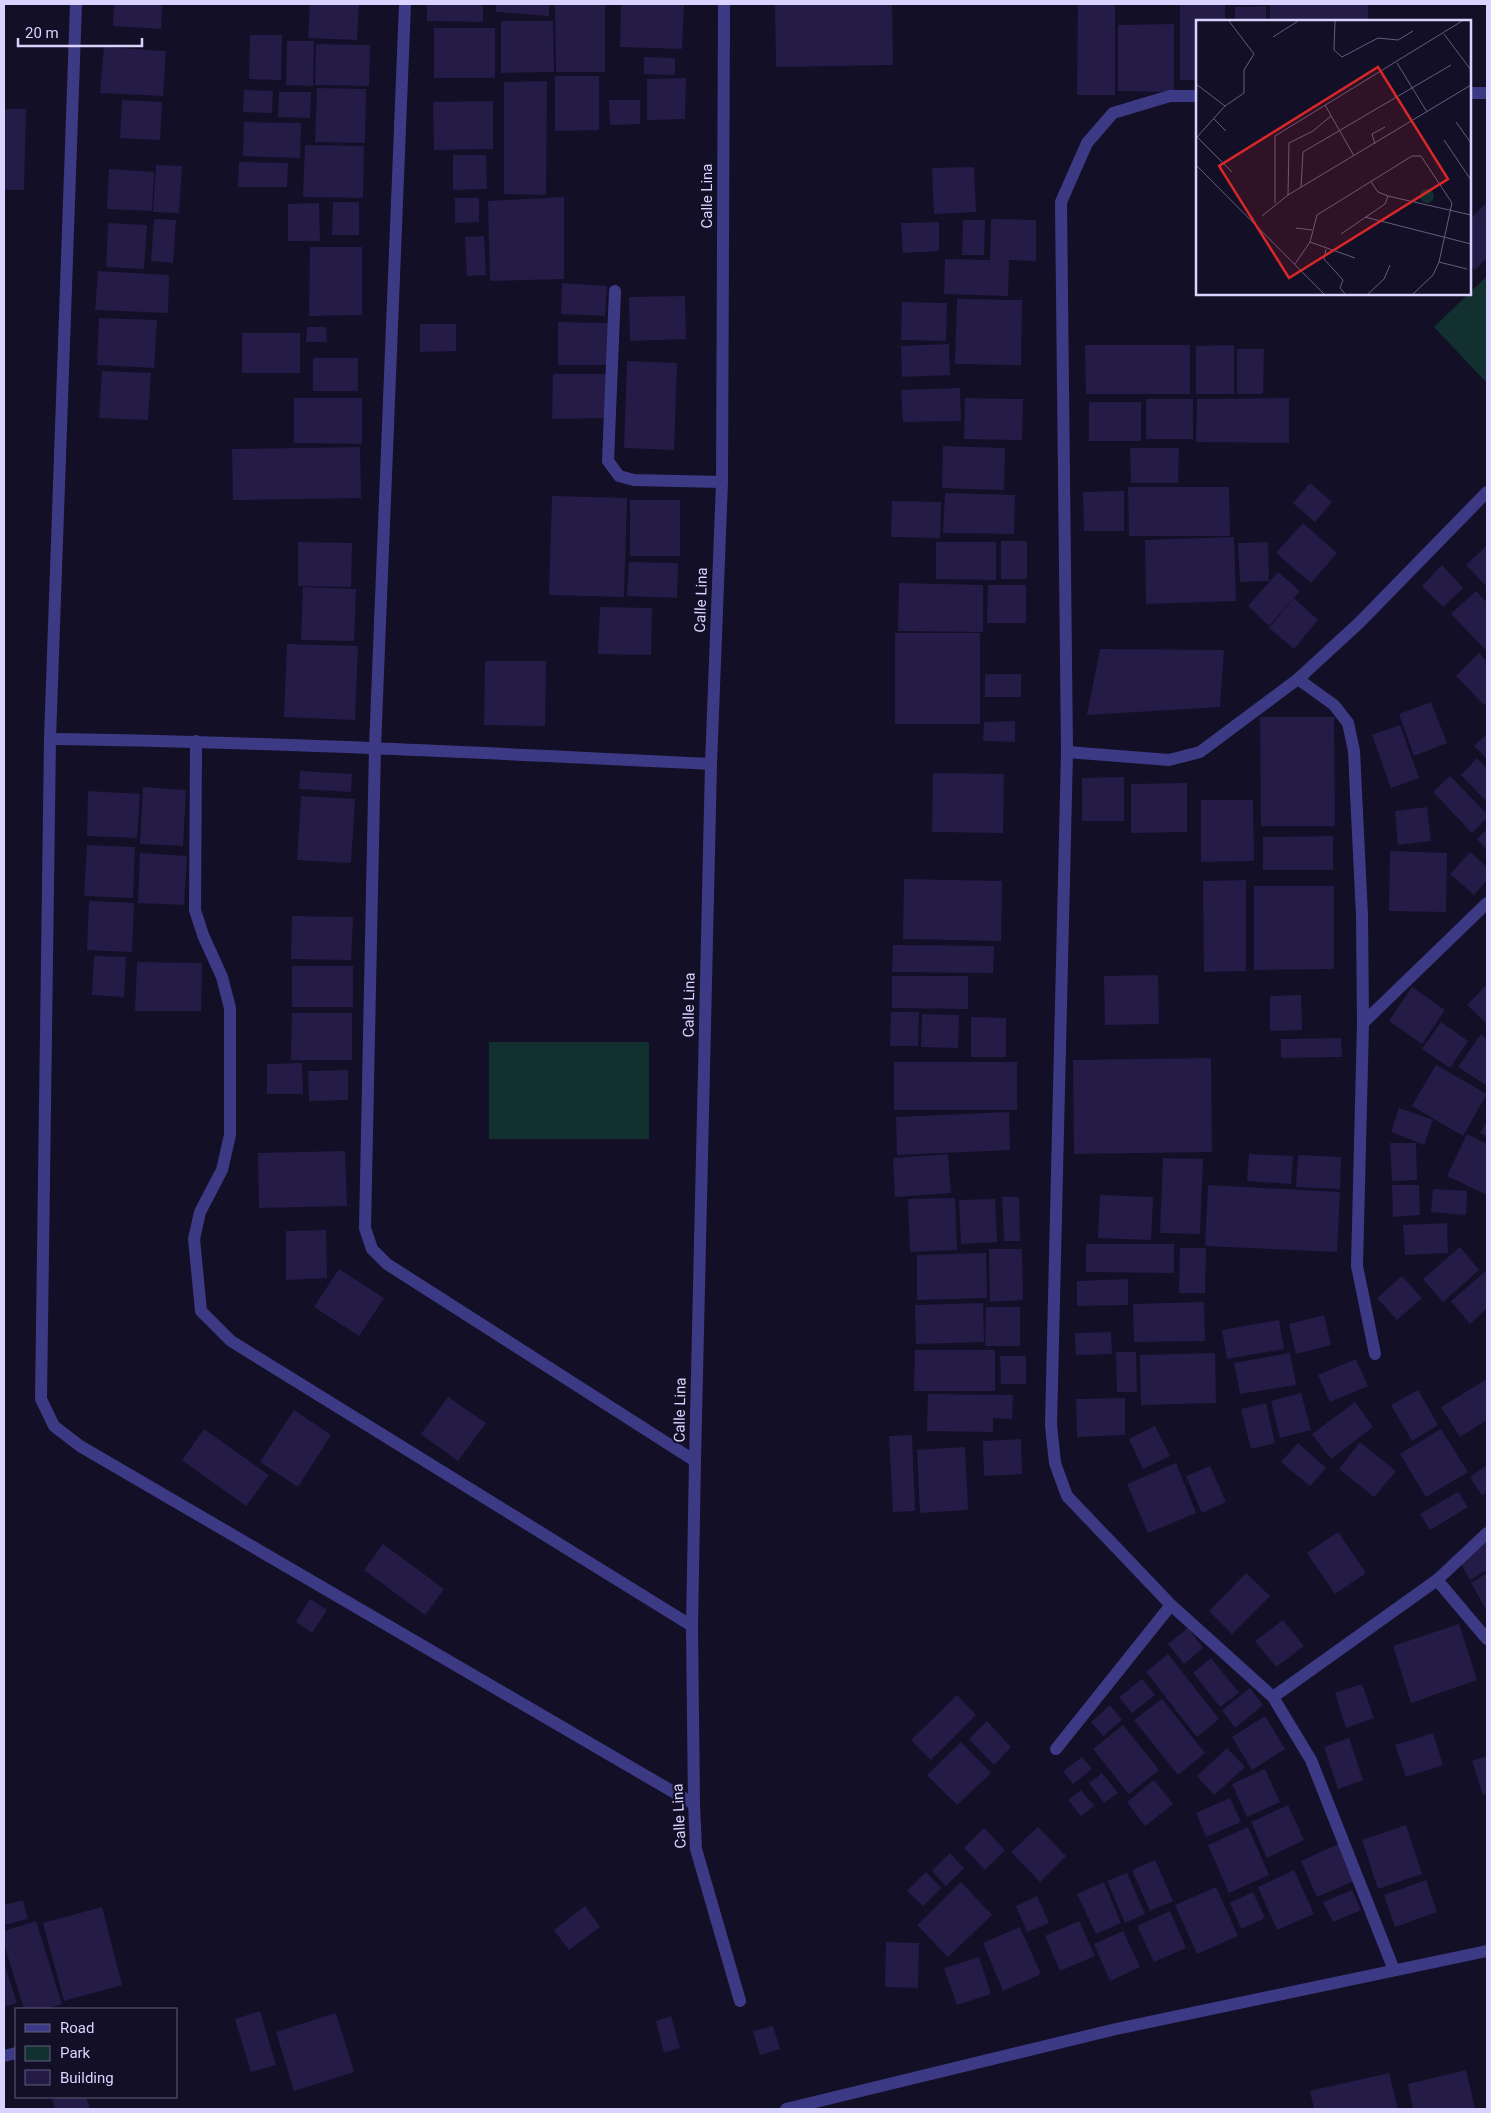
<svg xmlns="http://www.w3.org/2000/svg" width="1491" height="2113" viewBox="0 0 1491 2113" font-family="Roboto,sans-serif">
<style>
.green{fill:#12302f}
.building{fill:#241b47}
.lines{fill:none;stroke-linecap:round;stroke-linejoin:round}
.street{stroke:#3d3a85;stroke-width:12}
.labels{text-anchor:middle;stroke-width:4.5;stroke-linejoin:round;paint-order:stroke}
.street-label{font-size:15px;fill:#d9d4ff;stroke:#130f26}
.inset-road{fill:none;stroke:#625e7d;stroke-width:1}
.view{fill:#d62828;fill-opacity:0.15;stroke:#d62828;stroke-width:2.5}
.inset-edge{fill:none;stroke:#d9d4ff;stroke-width:2.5}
</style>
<rect width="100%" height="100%" fill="#130f26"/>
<g class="green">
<polygon points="1487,276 1487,383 1434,327"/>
<rect x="489" y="1042" width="160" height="97"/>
</g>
<g class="building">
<polygon points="114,4 162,4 161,29 113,26"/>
<polygon points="310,4 359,4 357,40 308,38"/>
<polygon points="427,4 483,4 483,22 427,21"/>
<polygon points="496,4 549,4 549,16 496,12"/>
<polygon points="555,4 605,4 605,72 556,72"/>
<polygon points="621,4 684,4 682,49 620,47"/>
<polygon points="775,4 892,4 893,65 776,67"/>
<polygon points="1078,4 1115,4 1115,95 1077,95"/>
<polygon points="1180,4 1225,4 1225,21 1197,21 1197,80 1180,80"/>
<rect x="1270" y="4" width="98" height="17"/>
<polygon points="1266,6 1266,21 1235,21 1235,7"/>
<polygon points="501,21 553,21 554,72 501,73"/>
<polygon points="1174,24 1174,92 1118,91 1118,25"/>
<rect x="434" y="28" width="61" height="50"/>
<polygon points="250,35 282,35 281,80 249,79"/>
<polygon points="287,41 314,41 313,86 286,85"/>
<polygon points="316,44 370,45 369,86 315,85"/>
<polygon points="104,47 166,51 163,96 100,93"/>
<polygon points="644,57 675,58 675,75 644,74"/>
<polygon points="555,76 599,76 599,130 555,131"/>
<polygon points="686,78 685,119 647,120 647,79"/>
<polygon points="547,81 546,195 504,194 504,82"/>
<polygon points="317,88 366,89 365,143 315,142"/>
<polygon points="244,90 273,91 272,113 243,112"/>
<polygon points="279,92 311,92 310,118 278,117"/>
<polygon points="122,100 162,102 160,140 120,138"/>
<polygon points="609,100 640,100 640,124 610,125"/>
<polygon points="493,101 493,149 434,150 433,102"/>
<polygon points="4,109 26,109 24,190 4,190"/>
<polygon points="244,122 301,123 300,158 243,156"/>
<polygon points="305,145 364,146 363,198 303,197"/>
<polygon points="453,155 486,155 487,189 453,190"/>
<polygon points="239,162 288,163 287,187 238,187"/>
<polygon points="156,165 182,166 179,213 153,212"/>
<polygon points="974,167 976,212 934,214 932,168"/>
<polygon points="109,169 154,172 152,211 107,209"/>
<polygon points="564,197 564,279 490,281 488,201"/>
<polygon points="455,198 479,198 479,222 455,223"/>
<polygon points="333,202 359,202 359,235 332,235"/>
<polygon points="1487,202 1487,258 1475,270 1470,265 1470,219"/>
<polygon points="319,203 320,241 288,241 288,204"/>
<polygon points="154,219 176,220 173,263 151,261"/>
<polygon points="991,219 1036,220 1036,261 1009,260 1008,296 944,294 945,259 990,260"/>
<polygon points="963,220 985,220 984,255 962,255"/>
<polygon points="939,222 939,251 903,253 901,223"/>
<polygon points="108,223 147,225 144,269 106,267"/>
<polygon points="484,236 486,275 467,276 465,237"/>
<polygon points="310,247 362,247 362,315 309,316"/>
<polygon points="98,271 169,275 168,313 95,310"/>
<polygon points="562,283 607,286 605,316 561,314"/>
<polygon points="685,296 686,339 630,341 629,297"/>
<polygon points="957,299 1022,300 1021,365 955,364"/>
<polygon points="902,302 947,303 946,341 901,340"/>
<polygon points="99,318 157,320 154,368 97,365"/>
<polygon points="558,322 608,323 608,365 558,365"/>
<polygon points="420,324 456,324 456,351 420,352"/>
<polygon points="307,327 326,327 327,342 306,342"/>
<rect x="242" y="333" width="58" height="40"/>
<polygon points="949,344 950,375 902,377 901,346"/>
<polygon points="1085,345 1190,345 1190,394 1086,394"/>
<polygon points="1234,345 1234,394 1196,394 1196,346"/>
<polygon points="1237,349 1264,349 1263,394 1237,394"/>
<rect x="313" y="358" width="45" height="33"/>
<polygon points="627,361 677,363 674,450 624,448"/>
<polygon points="102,371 151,373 148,420 99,418"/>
<polygon points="553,374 606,374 605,418 552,419"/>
<polygon points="960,388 961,421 903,422 901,390"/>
<polygon points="294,398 362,398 362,444 294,443"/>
<polygon points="965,398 1023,399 1022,440 964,439"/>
<polygon points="1289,398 1289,443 1196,442 1197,399"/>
<rect x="1146" y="399" width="47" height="40"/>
<rect x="1089" y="402" width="52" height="39"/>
<polygon points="943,446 1005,448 1004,490 942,488"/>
<polygon points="360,447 361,498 233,500 232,449"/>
<polygon points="1130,448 1179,448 1178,483 1131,483"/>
<polygon points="1310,483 1332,502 1315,522 1293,503"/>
<polygon points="1128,487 1229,487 1230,536 1129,536"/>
<polygon points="1124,491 1124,531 1084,531 1083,492"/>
<polygon points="945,493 1015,495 1014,534 943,533"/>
<polygon points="552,496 627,498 624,597 549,595"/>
<rect x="630" y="500" width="50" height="56"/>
<polygon points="892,501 941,502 940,538 891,537"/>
<polygon points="1303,523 1337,553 1311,583 1276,553"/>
<polygon points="1234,537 1236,601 1146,604 1145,540"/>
<rect x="1001" y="541" width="26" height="38"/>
<polygon points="298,542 352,543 351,587 298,586"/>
<polygon points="936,542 996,542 996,580 936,579"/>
<polygon points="1268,542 1269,581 1240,582 1238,543"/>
<polygon points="1487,545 1487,587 1466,565"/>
<polygon points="629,562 678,563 677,598 627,596"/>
<polygon points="1442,565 1463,588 1443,607 1422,586"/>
<polygon points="1278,572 1300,591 1269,626 1248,606"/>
<polygon points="899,583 983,585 983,632 898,631"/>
<polygon points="988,585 1026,585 1026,623 987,623"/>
<polygon points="303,587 356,589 354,641 301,640"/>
<polygon points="1476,591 1487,603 1487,651 1451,614"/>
<polygon points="1294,598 1318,620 1294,649 1269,628"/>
<polygon points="600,607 652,608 651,655 598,654"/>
<rect x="895" y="633" width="85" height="91"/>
<polygon points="287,644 358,646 355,720 284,717"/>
<polygon points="1100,649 1224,650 1220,707 1087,715"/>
<polygon points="1479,653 1487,662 1487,702 1484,705 1456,676"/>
<polygon points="485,661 546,661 545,726 484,725"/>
<rect x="985" y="674" width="36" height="23"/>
<polygon points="1431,702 1447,743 1414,756 1399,714"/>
<polygon points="1260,717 1334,717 1335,826 1261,826"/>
<polygon points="1015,721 1015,742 983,741 984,722"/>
<polygon points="1400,725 1419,778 1391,788 1372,735"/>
<polygon points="1487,734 1487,759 1474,746"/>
<polygon points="1477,758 1487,769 1487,802 1461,775"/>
<polygon points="300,771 352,774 351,792 299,789"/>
<polygon points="933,773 1004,774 1003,833 932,832"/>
<polygon points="1450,776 1487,814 1487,818 1472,833 1433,792"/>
<polygon points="1124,777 1124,821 1082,821 1082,778"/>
<polygon points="1187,783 1187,832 1131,833 1131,784"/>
<polygon points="143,787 186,790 183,846 140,844"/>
<polygon points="88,791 140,794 137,838 87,836"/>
<polygon points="301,796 355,799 351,863 297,860"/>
<polygon points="1201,800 1253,800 1254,861 1201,862"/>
<polygon points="1427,807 1431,841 1398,845 1395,811"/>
<polygon points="1487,829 1487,850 1477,839"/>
<polygon points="1333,836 1333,870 1263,870 1263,837"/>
<polygon points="87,845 135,847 133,898 84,896"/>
<polygon points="1390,851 1447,853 1446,912 1389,911"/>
<polygon points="1470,852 1487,867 1487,880 1474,895 1450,874"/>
<polygon points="140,853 187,856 184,905 138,903"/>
<polygon points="904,879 1002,881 1001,941 903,939"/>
<polygon points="1246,880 1246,971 1204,972 1203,881"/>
<polygon points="1254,886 1334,886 1334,969 1254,970"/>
<polygon points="89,901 134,903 132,952 87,950"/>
<polygon points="292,916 353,917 351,960 291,959"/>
<polygon points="893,945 994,946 993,973 892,972"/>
<polygon points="94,956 126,957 124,997 92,995"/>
<polygon points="137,962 202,963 201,1011 135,1011"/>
<rect x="292" y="966" width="61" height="41"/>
<polygon points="1158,975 1159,1024 1105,1025 1104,976"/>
<polygon points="892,976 968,976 968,1009 892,1008"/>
<polygon points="1487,984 1487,1024 1467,1005"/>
<polygon points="1412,987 1445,1010 1422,1044 1389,1021"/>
<polygon points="1301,995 1302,1030 1270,1031 1270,996"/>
<polygon points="891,1012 919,1012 918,1046 890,1046"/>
<polygon points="292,1013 352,1013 352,1060 291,1060"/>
<polygon points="922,1014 959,1015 958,1048 921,1047"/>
<polygon points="971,1017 1006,1018 1006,1057 971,1057"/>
<polygon points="1441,1022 1468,1041 1450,1068 1422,1049"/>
<polygon points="1481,1034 1487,1039 1487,1086 1458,1067"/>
<polygon points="1341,1038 1342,1057 1281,1058 1281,1039"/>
<polygon points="1211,1058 1212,1152 1074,1154 1073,1060"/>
<rect x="894" y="1062" width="123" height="48"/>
<polygon points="302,1063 303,1094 267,1094 267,1064"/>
<polygon points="1436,1065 1487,1094 1463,1136 1412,1106"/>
<polygon points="348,1070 348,1100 309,1101 308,1071"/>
<polygon points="1399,1108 1433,1120 1424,1145 1391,1132"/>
<polygon points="1009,1112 1010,1150 897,1155 896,1117"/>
<polygon points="1487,1121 1487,1137 1480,1133"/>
<polygon points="1467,1134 1487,1144 1487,1195 1447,1176"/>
<polygon points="1390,1143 1416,1143 1417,1180 1392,1181"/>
<polygon points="345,1151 347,1206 259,1208 258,1153"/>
<polygon points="948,1154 951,1193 895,1197 893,1158"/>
<polygon points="1249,1154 1293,1156 1291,1184 1247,1181"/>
<polygon points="1298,1155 1341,1157 1340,1189 1296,1187"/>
<polygon points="1163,1158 1203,1159 1200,1234 1160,1233"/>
<polygon points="1208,1185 1340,1192 1337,1252 1205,1246"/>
<polygon points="1392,1185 1419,1185 1420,1215 1393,1217"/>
<polygon points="1433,1189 1467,1191 1466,1215 1431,1212"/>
<polygon points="1100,1195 1153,1197 1151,1240 1098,1238"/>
<polygon points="1002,1197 1019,1197 1020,1241 1004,1241"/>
<polygon points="955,1198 957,1250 910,1252 908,1199"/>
<polygon points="995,1199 997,1242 961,1244 959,1200"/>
<polygon points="1447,1223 1448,1253 1405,1255 1403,1225"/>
<polygon points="326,1230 327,1278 286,1280 286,1231"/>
<polygon points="1086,1244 1174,1244 1174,1273 1086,1272"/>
<polygon points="1460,1247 1479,1270 1443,1302 1423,1279"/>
<polygon points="1180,1248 1206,1248 1205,1293 1179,1293"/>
<polygon points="989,1249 1022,1249 1023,1300 990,1302"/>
<polygon points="986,1253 987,1298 917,1300 917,1255"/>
<polygon points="339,1269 384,1298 359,1336 314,1307"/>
<polygon points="1487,1270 1487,1308 1470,1324 1451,1301"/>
<polygon points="1402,1276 1422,1298 1397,1320 1377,1298"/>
<polygon points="1128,1279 1128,1305 1077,1306 1077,1281"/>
<polygon points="1204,1302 1205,1341 1134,1342 1133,1304"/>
<polygon points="983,1303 984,1342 916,1344 915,1305"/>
<polygon points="986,1307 1020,1307 1020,1346 985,1346"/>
<polygon points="1324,1315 1331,1345 1296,1354 1289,1324"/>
<polygon points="1279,1320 1284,1349 1227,1359 1222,1330"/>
<polygon points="1111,1332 1112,1354 1076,1355 1075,1333"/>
<polygon points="915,1350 995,1350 995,1391 914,1391"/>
<polygon points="1116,1352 1136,1352 1137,1392 1117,1392"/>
<polygon points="1215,1353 1216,1403 1141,1405 1140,1355"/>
<polygon points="1290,1353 1296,1385 1240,1394 1234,1363"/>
<polygon points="1000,1356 1026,1356 1026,1384 1001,1384"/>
<polygon points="1356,1359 1368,1386 1330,1402 1318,1375"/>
<polygon points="1487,1379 1487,1420 1460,1437 1441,1407"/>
<polygon points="1418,1390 1438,1425 1412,1441 1391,1405"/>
<polygon points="1301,1393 1311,1430 1280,1438 1271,1401"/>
<polygon points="928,1394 1013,1395 1012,1419 993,1418 993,1432 927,1431"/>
<polygon points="448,1397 486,1423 458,1461 421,1434"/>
<polygon points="1125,1398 1125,1435 1077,1437 1076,1399"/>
<polygon points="1355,1402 1373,1427 1331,1459 1312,1434"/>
<polygon points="1266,1403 1275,1443 1251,1449 1241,1409"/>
<polygon points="294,1410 331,1435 298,1487 260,1462"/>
<polygon points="1155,1426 1170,1456 1143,1469 1129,1439"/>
<polygon points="204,1429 269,1475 246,1506 182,1460"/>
<polygon points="1441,1429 1468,1472 1426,1497 1400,1454"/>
<polygon points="912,1435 915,1511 893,1512 889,1436"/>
<polygon points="1021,1439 1022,1474 984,1476 983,1441"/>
<polygon points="1360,1442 1396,1471 1374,1497 1339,1469"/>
<polygon points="1298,1443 1326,1468 1310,1486 1281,1462"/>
<polygon points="965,1447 968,1510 920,1513 917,1450"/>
<polygon points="1176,1463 1196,1513 1148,1533 1127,1484"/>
<polygon points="1487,1465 1487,1492 1482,1496 1470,1477"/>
<polygon points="1210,1466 1226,1502 1202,1513 1186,1476"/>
<polygon points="1458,1492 1468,1507 1430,1530 1420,1514"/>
<polygon points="1338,1532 1366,1573 1335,1594 1307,1553"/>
<polygon points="1487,1541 1487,1570 1470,1580 1460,1562"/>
<polygon points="383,1544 444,1589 425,1615 364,1570"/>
<polygon points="1246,1573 1270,1596 1232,1634 1209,1611"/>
<polygon points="1487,1573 1487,1611 1471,1583"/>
<polygon points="310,1599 327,1610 312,1633 296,1622"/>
<polygon points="1283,1620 1304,1646 1276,1667 1255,1641"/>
<polygon points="1459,1624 1477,1680 1411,1703 1393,1646"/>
<polygon points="1188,1628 1203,1648 1184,1664 1168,1644"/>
<polygon points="1168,1654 1219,1719 1197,1737 1146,1672"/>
<polygon points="1211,1658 1239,1693 1220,1707 1193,1673"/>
<polygon points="1142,1679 1155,1695 1132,1713 1119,1697"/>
<polygon points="1362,1684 1374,1718 1346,1728 1335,1693"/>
<polygon points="1250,1688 1263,1705 1235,1728 1222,1710"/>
<polygon points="957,1695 976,1715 931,1760 911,1740"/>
<polygon points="1162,1699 1205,1753 1178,1775 1134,1720"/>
<polygon points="1110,1705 1122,1720 1103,1736 1091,1722"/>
<polygon points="1265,1716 1285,1749 1252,1770 1232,1737"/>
<polygon points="987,1721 1011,1747 994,1765 969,1739"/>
<polygon points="1123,1725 1159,1770 1129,1794 1093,1749"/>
<polygon points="1433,1733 1443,1765 1406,1777 1395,1745"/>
<polygon points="1349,1738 1363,1780 1338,1789 1324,1747"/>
<polygon points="961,1742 991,1773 957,1805 927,1775"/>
<polygon points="1227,1748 1245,1767 1214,1795 1197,1776"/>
<polygon points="1487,1756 1487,1793 1483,1795 1472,1761"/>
<polygon points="1082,1757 1092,1769 1073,1784 1063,1771"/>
<polygon points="1265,1769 1280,1802 1247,1817 1232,1784"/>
<polygon points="1102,1773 1118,1793 1104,1803 1089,1783"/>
<polygon points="1154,1780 1173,1804 1145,1826 1127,1802"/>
<polygon points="1081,1790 1094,1806 1081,1816 1068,1800"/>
<polygon points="1230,1798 1241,1822 1206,1837 1196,1813"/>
<polygon points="1288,1805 1304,1840 1267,1858 1251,1822"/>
<polygon points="1406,1825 1422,1874 1378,1889 1362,1840"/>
<polygon points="1038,1827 1066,1856 1040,1882 1011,1852"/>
<polygon points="1248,1827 1269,1875 1229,1893 1208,1845"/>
<polygon points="984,1828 1005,1850 985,1870 964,1848"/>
<polygon points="1338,1844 1354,1881 1317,1897 1301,1861"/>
<polygon points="950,1853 964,1868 946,1886 932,1871"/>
<polygon points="1155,1860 1173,1901 1150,1911 1132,1870"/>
<polygon points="1294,1870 1314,1914 1277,1930 1258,1887"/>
<polygon points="926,1872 941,1888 923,1906 907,1891"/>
<polygon points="1127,1873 1145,1914 1125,1923 1107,1881"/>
<polygon points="1426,1880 1437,1912 1395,1927 1384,1895"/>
<polygon points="961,1882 992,1915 948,1957 917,1925"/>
<polygon points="1104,1882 1121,1923 1096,1934 1077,1894"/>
<polygon points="1216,1887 1238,1936 1197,1954 1175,1905"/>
<polygon points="1352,1890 1361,1910 1333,1922 1323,1902"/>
<polygon points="1253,1892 1265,1918 1241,1929 1230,1903"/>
<polygon points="1037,1896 1049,1923 1027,1932 1016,1906"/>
<polygon points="23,1900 28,1919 4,1925 4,1905"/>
<polygon points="585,1906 600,1927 569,1950 554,1930"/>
<polygon points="102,1907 122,1985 64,2001 43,1923"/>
<polygon points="1170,1911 1186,1948 1154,1962 1137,1926"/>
<polygon points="36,1921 62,2004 46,2009 24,2009 4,1944 4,1931"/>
<polygon points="1079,1921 1095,1956 1060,1971 1045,1936"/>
<polygon points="1020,1927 1041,1974 1003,1991 983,1943"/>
<polygon points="1123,1931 1140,1967 1110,1981 1094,1944"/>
<polygon points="886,1942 919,1943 918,1988 885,1987"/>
<polygon points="979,1957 991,1994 957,2005 944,1968"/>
<polygon points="4,1963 17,2003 4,2007"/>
<polygon points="260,2011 276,2065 251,2072 235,2019"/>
<polygon points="336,2013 354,2072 294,2091 276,2032"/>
<polygon points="671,2016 680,2048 664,2053 656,2021"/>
<polygon points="773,2026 780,2049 760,2055 753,2031"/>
<polygon points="1466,2070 1475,2109 1413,2109 1408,2084"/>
<polygon points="1389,2073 1398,2109 1314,2109 1310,2091"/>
<polygon points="60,2097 86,2097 90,2109 55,2109 52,2100"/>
</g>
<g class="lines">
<g class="street">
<polyline points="76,4 50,739 41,1399 54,1426 80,1446 694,1804"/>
<polyline points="405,4 375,747 365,1228 372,1249 387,1264 695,1461"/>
<polyline points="724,4 722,482 711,764 695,1461 692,1626 694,1804 696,1849 740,2001"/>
<polyline points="1470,93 1487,93"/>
<polyline points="1197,96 1170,96 1113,113 1087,143 1061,202 1067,752 1051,1425 1055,1463 1067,1496 1171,1605 1273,1697 1311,1760 1394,1970"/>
<polyline points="615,291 608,461 619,476 634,480 722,482"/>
<polyline points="1298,679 1334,705 1348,723 1354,751 1362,916 1363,1023 1357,1266 1375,1354"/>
<path d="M50,739c221,3 441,14 661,25"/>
<polyline points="196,741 195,910 203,935 222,977 230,1008 230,1135 222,1170 200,1212 194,1239 201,1311 231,1341 692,1626"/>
<polyline points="1067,752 1169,760 1200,752 1298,679 1359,623 1487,492"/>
<polyline points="1363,1023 1487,903"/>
<polyline points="1437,1580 1487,1639"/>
<polyline points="1273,1697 1437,1580 1487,1533"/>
<polyline points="1056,1749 1171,1605"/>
<polyline points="4,2056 16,2053"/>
<polyline points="786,2109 1116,2029 1487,1951"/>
</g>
</g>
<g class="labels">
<g class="street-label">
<text transform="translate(707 196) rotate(-90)" y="5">Calle Lina</text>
<text transform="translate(701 600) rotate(-88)" y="5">Calle Lina</text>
<text transform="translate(689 1005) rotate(-89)" y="5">Calle Lina</text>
<text transform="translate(680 1410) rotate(-89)" y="5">Calle Lina</text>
<text transform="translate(679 1816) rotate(-93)" y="5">Calle Lina</text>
</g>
</g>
<g transform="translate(1196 20)">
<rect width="275" height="275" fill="#130f26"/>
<path d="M224 176a7 7 0 1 1 14 0a7 7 0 1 1-14 0Z" fill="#12302f"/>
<path class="inset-road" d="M139,1l-1,29 8,7 36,-19 20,2 15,-9M248,14l27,36M77,17l25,-16M201,43l30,49M0,64l29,22 19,-13v-23l10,-16 -25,-33M129,85l29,51M17,98l13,13M260,102l15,21M0,116l36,36M1,117l28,-31M248,120l27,40M179,124l-3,-10 13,-7M0,145l128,129M175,162l7,10 10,4 83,19M105,168l2,-36 148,-87M92,175l1,-52 24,-12 18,-15M79,183v-67l187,-115M66,196l26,-21 183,-110M169,197l106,27M100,208l16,2M145,214l44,-30 3,-8M114,222l45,16M130,229l-2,10 19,21 -3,8 5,6M243,242l28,7M99,244l15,-22 7,-27 95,-59h9l31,47 -13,59 -6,13 -20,19M172,274l16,-15 6,-14"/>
<path class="view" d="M182,47l70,112 -159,99 -70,-112z"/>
<rect width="275" height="275" class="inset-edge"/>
</g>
<rect width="1491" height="2113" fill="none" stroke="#d9d4ff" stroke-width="10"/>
<rect x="15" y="2008" width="162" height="90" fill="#130f26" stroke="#625e7d"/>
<rect x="25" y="2024" width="25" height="8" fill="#3d3a85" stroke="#625e7d"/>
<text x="60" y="2033" font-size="15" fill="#d9d4ff">Road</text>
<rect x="25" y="2046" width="25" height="15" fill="#12302f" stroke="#625e7d"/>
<text x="60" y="2058" font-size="15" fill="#d9d4ff">Park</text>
<rect x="25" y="2070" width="25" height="15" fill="#241b47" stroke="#625e7d"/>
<text x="60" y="2083" font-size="15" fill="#d9d4ff">Building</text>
<path d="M18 38v8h124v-8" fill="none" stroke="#d9d4ff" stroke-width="2.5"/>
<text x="25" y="38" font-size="15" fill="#d9d4ff" stroke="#130f26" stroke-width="4" paint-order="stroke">20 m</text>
</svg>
